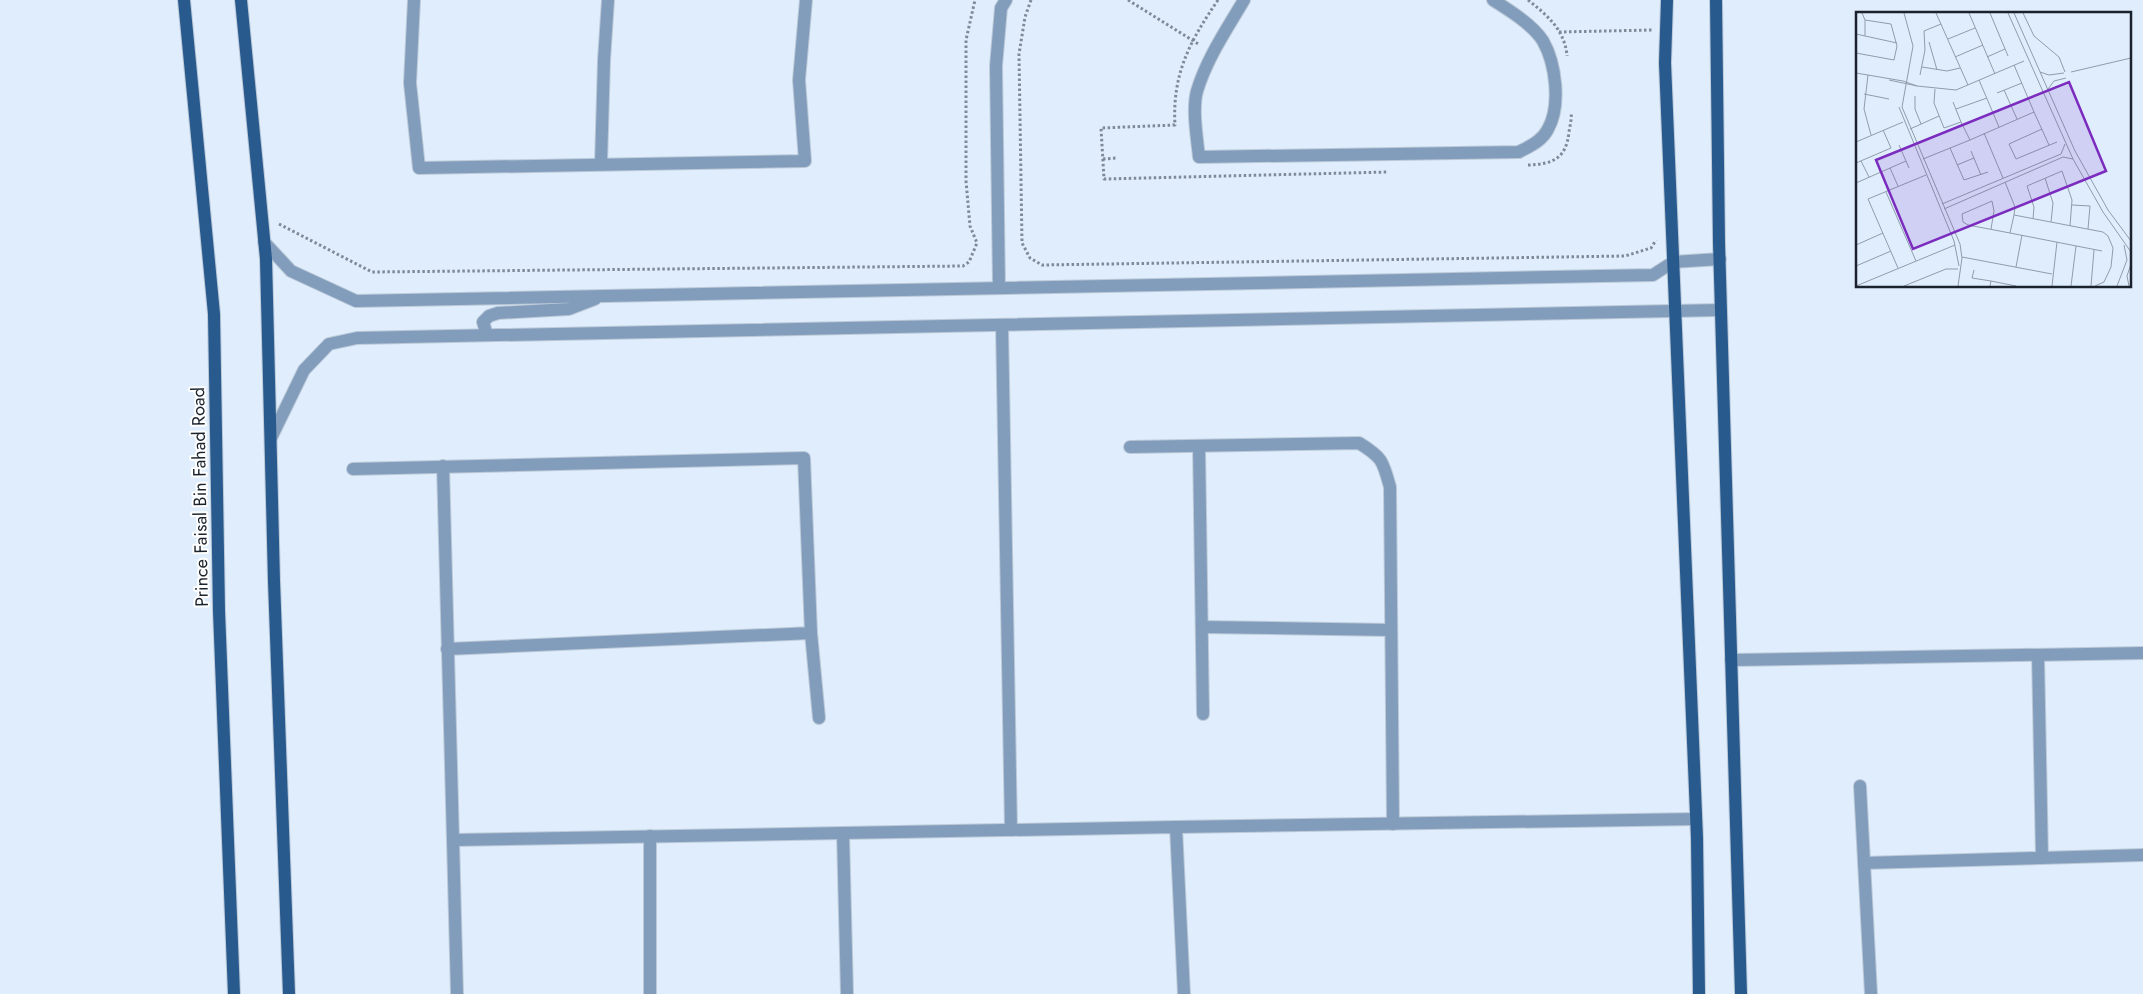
<svg xmlns="http://www.w3.org/2000/svg" width="2143" height="994" viewBox="0 0 2143 994" font-family="Jost,sans-serif">
<style>
.lines{fill:none;stroke-linecap:round;stroke-linejoin:round}
.minor-casing{stroke:#bcc9d8;stroke-width:14}
.major-casing{stroke:#bcc9d8;stroke-width:14}
.path{stroke:#7f8a97;stroke-width:3;stroke-dasharray:2.5 2.5;stroke-linecap:butt}
.minor{stroke:#829dbb;stroke-width:12}
.major{stroke:#285a8e;stroke-width:12}
.labels{text-anchor:middle;stroke-width:4;stroke-linejoin:round;paint-order:stroke}
.street-label{font-size:18px;fill:#1a232d;stroke:#fff}
.inset-road{fill:none;stroke:#909caa;stroke-width:1}
.view{fill:#7b2cbf;fill-opacity:0.15;stroke:#7b2cbf;stroke-width:2.5}
.inset-edge{fill:none;stroke:#1a232d;stroke-width:2.5}
</style>
<rect width="100%" height="100%" fill="#dfedfd"/>
<g class="lines">
<g class="minor-casing">
<g id="minor">
<polyline points="414,0 410,83 419,168 805,161 799,80 806,0"/>
<path d="M1244,0c-17,29 -37,58 -47,91 -5,18 0,47 2,66l320,-5c11,-6 23,-11 29,-23 13,-23 8,-65 -5,-88 -10,-16 -34,-31 -50,-41"/>
<polyline points="601,164 604,60 608,0"/>
<polyline points="264,242 291,271 356,301 1653,275 1673,262 1720,259"/>
<polyline points="999,288 996,66 1001,8 1006,0"/>
<polyline points="1002,325 1011,830"/>
<polyline points="487,335 483,322 489,316 498,313 569,309 595,299"/>
<polyline points="271,438 304,370 329,344 357,338 1721,310"/>
<polyline points="1199,446 1203,714"/>
<path d="M1130,447l229,-4c23,14 24,18 31,44l3,337"/>
<polyline points="443,466 453,840 1176,827 1184,994"/>
<polyline points="353,469 804,458 811,633 447,649"/>
<polyline points="1202,627 1391,630"/>
<polyline points="811,633 819,718"/>
<polyline points="2038,655 2042,858"/>
<polyline points="1731,660 2143,653"/>
<polyline points="1860,786 1871,994"/>
<polyline points="1176,827 1696,819"/>
<polyline points="843,833 847,994"/>
<polyline points="650,836 650,994"/>
<polyline points="453,840 457,994"/>
<polyline points="1864,863 2143,855"/>
</g>
</g>
<g class="major-casing">
<g id="major">
<polyline points="184,0 214,314 219,611 234,994"/>
<polyline points="241,0 266,259 274,581 289,994"/>
<polyline points="1667,0 1665,63 1697,838 1699,994"/>
<polyline points="1716,0 1719,243 1741,994"/>
</g>
</g>
<g class="path">
<polyline points="1031,0 1025,17 1019,54 1022,243 1030,258 1042,265 1625,256 1651,248 1656,240"/>
<polyline points="1128,0 1200,45"/>
<path d="M1218,0c-28,41 -46,74 -43,125l-74,3 3,51 283,-7"/>
<path d="M1528,0c19,15 37,30 39,56"/>
<polyline points="1559,32 1652,30"/>
<polyline points="1103,159 1117,158"/>
<path d="M1528,165c25,-1 38,-6 41,-33 1,-7 3,-13 2,-20"/>
<polyline points="279,224 372,272 963,266 969,262 977,243 970,226 966,181 966,40 975,0"/>
</g>
<use href="#minor" class="minor"/>
<use href="#major" class="major"/>
</g>
<g class="labels">
<g class="street-label">
<text transform="translate(200 497) rotate(-91)" y="6">Prince Faisal Bin Fahad Road</text>
</g>
</g>
<g transform="translate(1856 12)">
<rect width="275" height="275" fill="#dfedfd"/>
<path class="inset-road" d="M48,1l9,33 -11,61 58,137 2,14 -4,28M80,1l32,72M113,1l26,61M134,1l18,43M152,1l65,146 30,53 28,40M158,1l61,138 33,59 23,31M167,1l11,23 25,21 6,15M0,22l41,9M9,24v-16M92,27l27,-11M73,30l8,28M0,41l38,7 3,-14 -6,-22 -26,-4 -3,-7M99,45l28,-12M131,45l18,-8M158,53l20,47M66,55l25,4 13,-3M184,60l9,3 15,-2M215,60l60,-14M0,61l47,8 14,5 -28,-6M12,63l-4,34 7,26M64,63l5,-25 -1,-19 17,-7M123,68l20,47M61,74l39,4 68,-29M79,77l-1,14 10,25 17,-6 9,18 64,-28 15,33M192,77l6,-8 12,-3M148,78l13,29M141,81l25,-10M8,82l25,5M59,84v13l6,15M97,90l8,20M43,95l55,134 5,25M100,97l31,-11M54,117l29,-13M186,117l-33,15 7,15 41,-17M128,121l19,45M0,130l47,-20M43,133l10,23M94,136l14,32 24,-8M115,139l10,24M67,147l47,-19M5,149l8,16M0,151l35,-15 -8,-18M101,153l17,-7M34,156l8,18M189,166l8,25 -2,19M149,170l10,25 -1,8 89,17 5,4 5,12 -2,19 -7,15 -9,4M0,171l50,-22M30,180l30,69M86,192l119,-50 4,-10M216,193l18,1 -2,23M88,197l119,-52 10,2M158,203l-4,18 92,18M177,207l1,-12 -7,-21 35,-15 10,29 -2,26M135,217l3,-18 -2,-10 -30,13 1,8 5,3 42,8M0,233l27,-12M106,245l90,17M0,254l35,-15M160,255l6,-32M42,256l-30,-69 58,-24M118,258l-2,8 19,3M0,274l99,-41M48,274l42,-17h12M134,274l1,-5 25,5M196,274l5,-44M215,274l5,-40M235,274l3,-36M261,274l10,-26 -3,-15M273,274l-2,-10 4,-12"/>
<path class="view" d="M213,70l37,89 -193,78 -37,-89z"/>
<rect width="275" height="275" class="inset-edge"/>
</g>
</svg>
